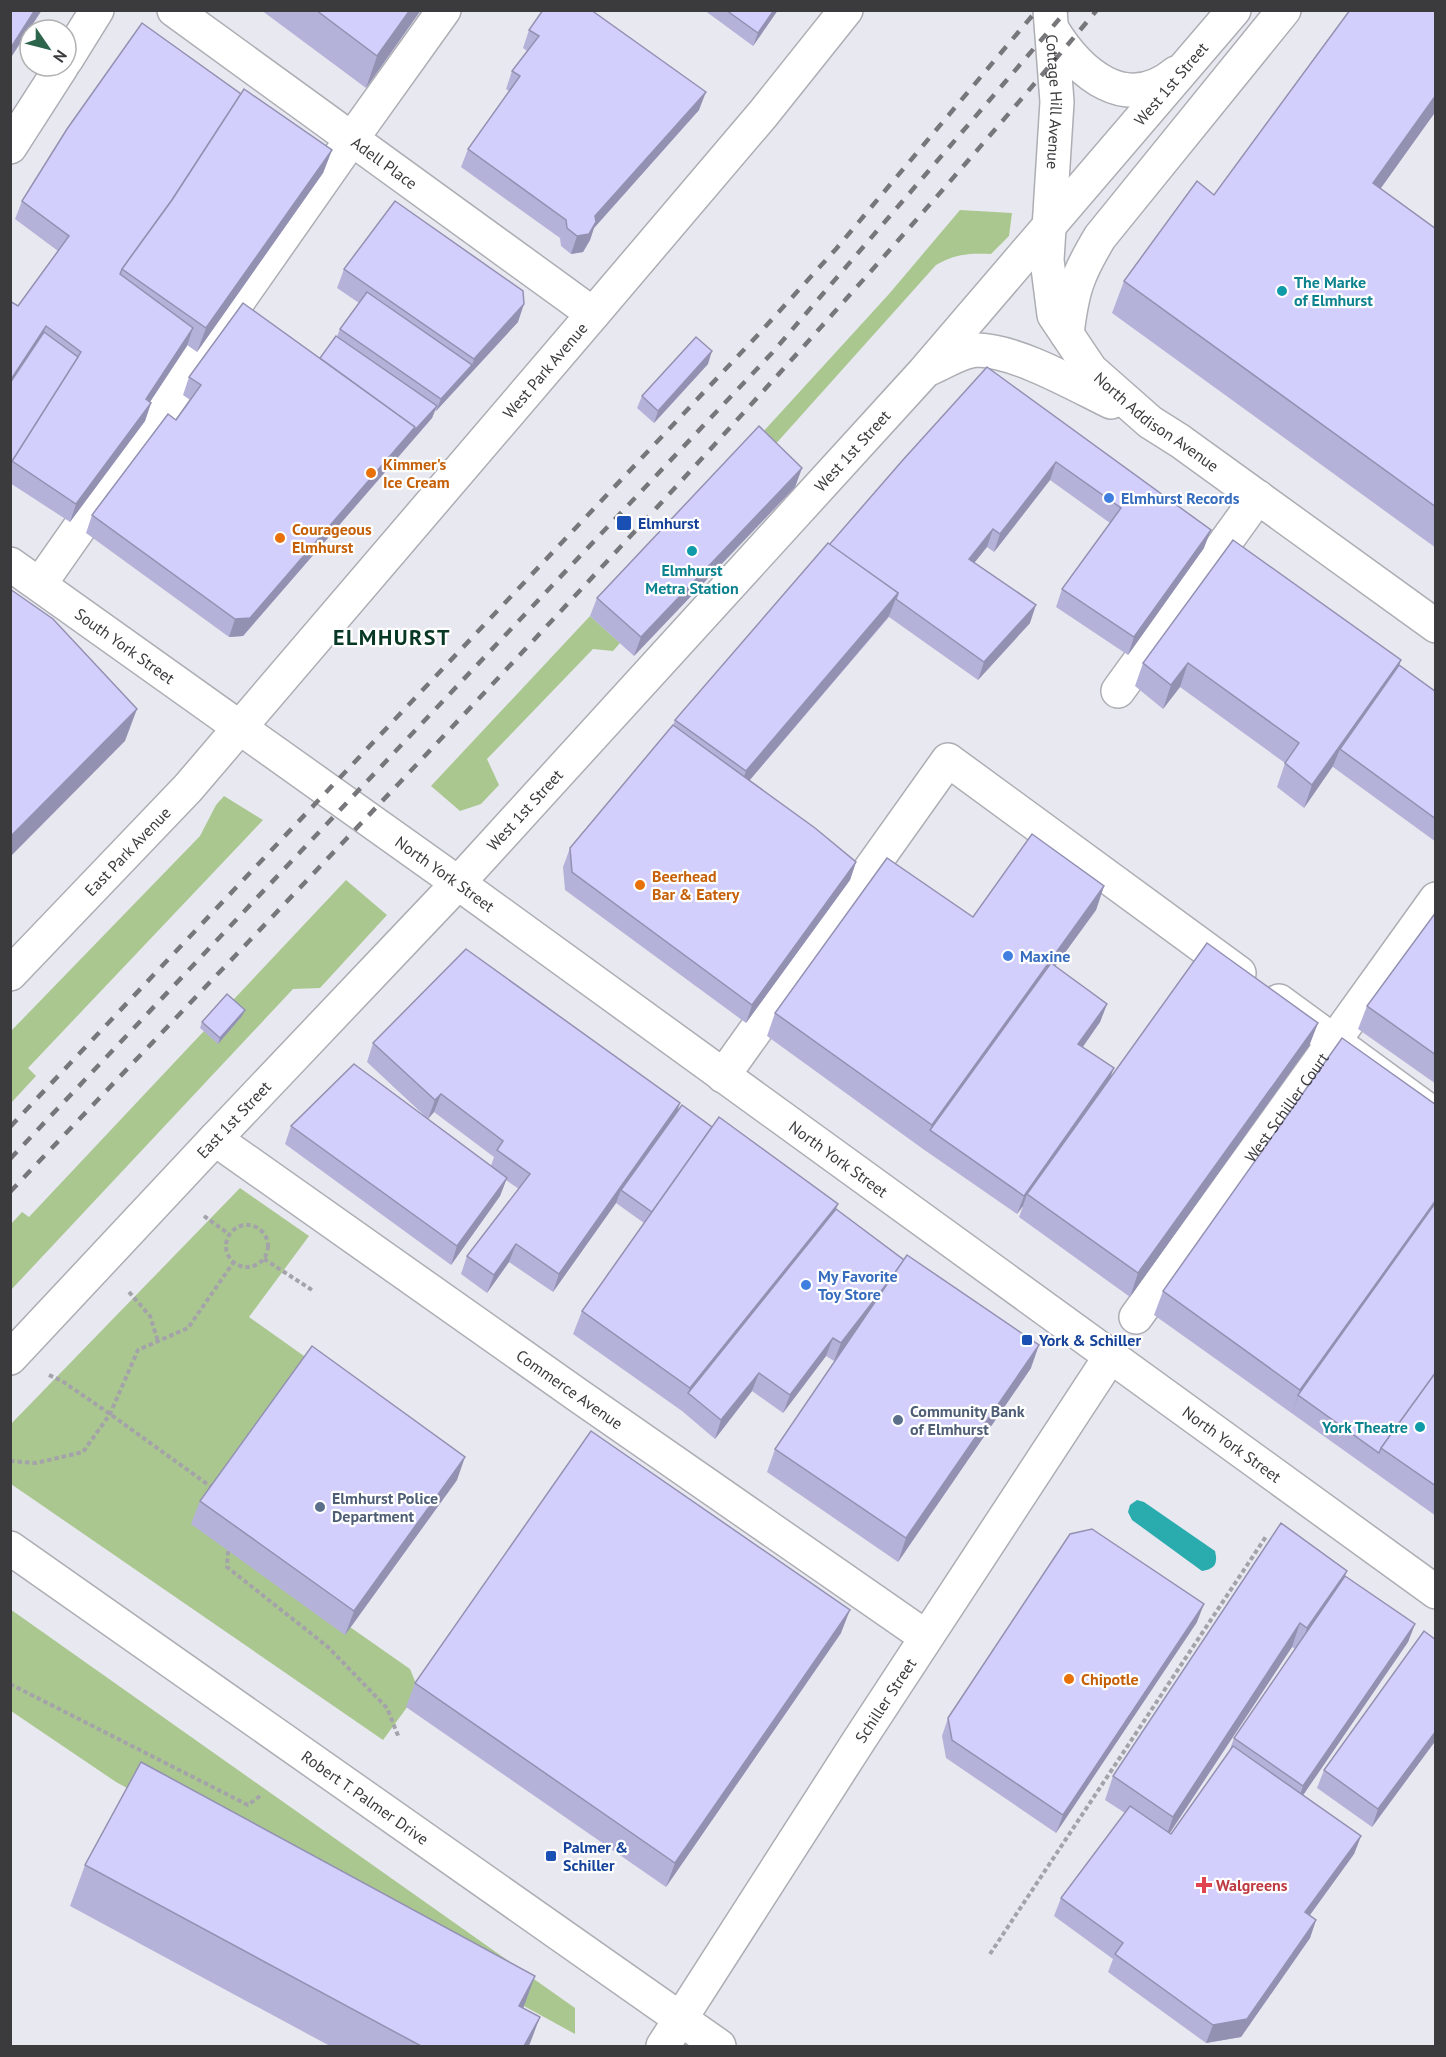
<svg xmlns="http://www.w3.org/2000/svg" width="1446" height="2057" viewBox="0 0 1446 2057" font-family="'PT Sans',sans-serif">
<style>
.green{fill:#abc790}
.water{fill:#2aacaf}
.lines{fill:none;stroke-linecap:round;stroke-linejoin:round}
.minor-casing{stroke:#adadb4;stroke-width:36}
.major-casing{stroke:#adadb4;stroke-width:36}
.path{stroke:#a3a3a9;stroke-width:4;stroke-dasharray:4.5 3;stroke-linecap:butt}
.minor{stroke:#fff;stroke-width:33}
.major{stroke:#fff;stroke-width:33}
.rail{stroke:#77777b;stroke-width:4.5;stroke-dasharray:10 10;stroke-linecap:butt}
.wall{fill:#b5b2da;fill-rule:evenodd}
.shaded-wall{fill:#9391b1}
.building{fill:#d2cffd;stroke:#9391b1;stroke-width:1.5}
.culture-dot{fill:#0f9aa8;stroke:#fff;stroke-width:2}
.food-dot{fill:#e8710a;stroke:#fff;stroke-width:2}
.shop-dot{fill:#3f7fe0;stroke:#fff;stroke-width:2}
.transit-dot{fill:#1a4fb4;stroke:#fff;stroke-width:2}
.service-dot{fill:#5c6f8a;stroke:#fff;stroke-width:2}
.health-dot{fill:#e0444e;stroke:#fff;stroke-width:2}
.labels{text-anchor:middle;stroke-width:4.5;stroke-linejoin:round;paint-order:stroke}
.street-label{font-size:16px;fill:#3b3b3e;stroke:#fff}
.culture-label{font-size:16px;font-weight:bold;fill:#0d838f;stroke:#fff;text-anchor:start}
.food-label{font-size:16px;font-weight:bold;fill:#c56008;stroke:#fff;text-anchor:start}
.shop-label{font-size:16px;font-weight:bold;fill:#366cbe;stroke:#fff;text-anchor:start}
.transit-label{font-size:16px;font-weight:bold;fill:#164399;stroke:#fff;text-anchor:start}
.service-label{font-size:16px;font-weight:bold;fill:#4e5e75;stroke:#fff;text-anchor:start}
.health-label{font-size:16px;font-weight:bold;fill:#be3a42;stroke:#fff;text-anchor:start}
.district-label{font-size:22px;font-weight:bold;letter-spacing:1.5px;fill:#073725;stroke:#fff}
</style>
<rect width="100%" height="100%" fill="#e8e8f0"/>
<g class="green">
<path d="M960,210l52,3 -3,23 -18,18c-23,-1 -35,0 -55,11l-172,192 -12,-13 137,-150z"/>
<polygon points="590,616 620,643 613,651 593,649 487,759 499,785 481,804 460,811 431,786"/>
<polygon points="224,796 263,820 28,1068 36,1076 11,1103 11,1031 200,836 216,805"/>
<polygon points="346,880 387,915 320,988 293,989 11,1290 11,1224 22,1212 29,1217"/>
<polygon points="240,1188 309,1236 249,1317 304,1356 303,1369 350,1627 410,1669 419,1691 383,1740 11,1484 10,1425"/>
<polygon points="10,1609 575,2008 575,2034 116,1782 11,1711"/>
</g>
<path class="water" d="M1137,1500l7,2 71,49c3,13 0,18 -13,20l-70,-51 -4,-8 2,-7z"/>
<g class="lines">
<g class="minor-casing">
<g id="minor">
<path id="s1" d="M174,10l419,304"/>
<path id="s2" d="M1050,10l7,92 -10,158 7,55 37,55 59,52 30,19 256,185"/>
<path d="M1052,29c27,44 74,86 124,44"/>
<polyline points="66,60 97,10"/>
<polyline points="10,147 62,66"/>
<path d="M1067,334c5,-43 10,-59 33,-97l184,-227"/>
<path d="M931,368c14,-6 32,-18 47,-18 39,1 98,35 133,52"/>
<path id="s3" d="M10,564l448,319 978,709"/>
<polyline points="40,584 351,140 444,10"/>
<polyline points="1118,691 1258,497"/>
<path id="s4" d="M10,974l178,-186 405,-474 170,-200 83,-104"/>
<polyline points="1279,1001 1436,1116"/>
<polyline points="723,1076 948,760 1239,973"/>
<path id="s5" d="M215,1139l364,257 347,241"/>
<path id="s6" d="M1136,1317l300,-418"/>
<path id="s7" d="M10,1358l205,-219 243,-256 466,-511 310,-362"/>
<path id="s8" d="M663,2046l195,-304 252,-385"/>
</g>
</g>
<g class="major-casing">
<g id="major">
<path id="s9" d="M10,1548l709,498"/>
</g>
</g>
<g class="path">
<polyline points="204,1216 229,1234"/>
<circle cx="247" cy="1246" r="21"/>
<polyline points="264,1259 312,1290"/>
<polyline points="129,1292 150,1316 158,1341"/>
<polyline points="49,1375 62,1381 110,1414 214,1489"/>
<polyline points="10,1461 36,1463 83,1452 110,1414 138,1350 188,1328 233,1263"/>
<polyline points="228,1551 227,1567 328,1647 387,1708 399,1738"/>
<polyline points="10,1684 248,1805 260,1796"/>
<polyline points="990,1954 1267,1535"/>
</g>
<use href="#minor" class="minor"/>
<use href="#major" class="major"/>
<g class="rail">
<polyline points="10,1127 755,338 836,249 1037,10"/>
<polyline points="10,1159 772,353 1067,10"/>
<path d="M10,1192c369,-388 742,-772 1087,-1182"/>
</g>
</g>
<g class="wall">
<polygon points="261,10 421,10 366,88"/>
<polygon points="704,10 778,10 753,46"/>
<polygon points="1436,10 1436,111 1380,189 1436,229 1436,548 1112,313 1124,281"/>
<polygon points="529,30 699,110 594,228 590,240 583,252 571,254 561,246 560,238 461,167 468,149 509,91 506,89 512,71 527,51 523,48"/>
<polygon points="241,94 332,150 323,173 197,352 187,345 150,402 151,403 145,421 70,522 10,483 10,301 18,306 58,251 15,219 22,201"/>
<polygon points="344,269 518,322 436,411 435,410 432,418 243,636 229,637 86,533 92,515 176,420 190,400 183,395 189,377 320,358 337,336 340,329 359,303 337,288"/>
<polygon points="708,364 654,423 637,408 642,396"/>
<polygon points="987,367 1204,548 1128,655 1056,607 1062,589 1110,523 1050,480 994,552 987,547 974,563 1030,623 978,680 889,617 749,781 856,862 850,880 746,1023 565,890 563,867 570,848 673,725 675,720"/>
<polygon points="802,468 795,487 634,656 590,616 597,598"/>
<polygon points="1143,663 1399,665 1436,692 1436,842 1333,767 1333,766 1304,808 1277,787 1285,763 1180,687 1163,709 1135,686"/>
<polygon points="1104,886 1096,910 1055,966 1107,1004 1100,1022 1083,1047 1109,1079 1318,1023 1309,1046 1130,1297 1019,1217 1023,1206 1017,1214 923,1149 767,1036 775,1013 973,917"/>
<polygon points="1436,912 1436,1084 1358,1029 1367,1006"/>
<polygon points="242,1016 218,1044 200,1028 202,1022"/>
<polygon points="373,1043 678,1111 712,1127 836,1209 1031,1368 898,1562 767,1472 775,1449 840,1354 834,1361 826,1356 783,1413 752,1391 715,1439 682,1411 573,1334 582,1311 644,1223 616,1203 553,1292 509,1262 487,1293 461,1274 467,1256 519,1189 506,1180 500,1196 451,1265 285,1144 291,1126 491,1166 494,1157 434,1112 428,1119 367,1062"/>
<polygon points="1436,1105 1436,1516 1154,1315 1163,1291"/>
<polygon points="457,1480 345,1635 191,1524 200,1501"/>
<path d="M1345,1576l70,48 -7,18 -105,153 58,41 -7,18 -44,61 6,5 -6,18 -69,99 -35,6 -98,-71 5,-13 -59,-43 7,-18 64,-85 -20,-13 8,-24zM1292,1647l3,2 -61,89 -5,14 -58,82 -1,-1z"/>
<polygon points="1197,1622 1056,1833 946,1758 942,1736 948,1718"/>
<polygon points="841,1633 666,1887 406,1707 415,1683"/>
<polygon points="1436,1640 1436,1740 1372,1827 1317,1788 1324,1770"/>
<polygon points="85,1865 523,2008 529,2046 330,2046 70,1906"/>
</g>
<g class="shaded-wall">
<polygon points="35,10 42,10 10,59 10,49"/>
<polygon points="410,10 421,10 366,88 377,56"/>
<polygon points="774,10 778,10 753,46 758,33"/>
<polygon points="706,92 699,110 594,228 590,240 583,252 571,254 577,236"/>
<polygon points="1436,95 1436,111 1361,216 1373,183"/>
<polygon points="332,150 323,173 197,352 206,328"/>
<polygon points="524,304 518,322 436,411 441,399 472,365 474,359"/>
<polygon points="46,326 39,345 10,389 10,381"/>
<polygon points="193,328 187,346 140,417 146,399"/>
<polygon points="712,351 708,364 654,423 658,411"/>
<polygon points="151,403 145,421 70,522 76,504"/>
<polygon points="437,406 432,418 243,636 229,637 235,619 415,427"/>
<polygon points="1056,462 1050,480 994,552 1000,534"/>
<polygon points="802,468 795,487 634,656 641,637"/>
<polygon points="993,529 987,547 962,578 969,559"/>
<polygon points="1211,530 1204,548 1128,655 1134,637"/>
<polygon points="898,593 889,616 737,795 746,771"/>
<polygon points="1036,605 1030,623 978,680 984,662"/>
<polygon points="1401,660 1393,683 1340,749 1333,766 1304,808 1312,785"/>
<polygon points="1188,663 1180,687 1163,709 1171,685"/>
<polygon points="137,709 125,741 10,857 10,837"/>
<polygon points="856,862 850,880 746,1023 752,1005"/>
<polygon points="1104,886 1096,910 934,1133 930,1130 932,1125"/>
<polygon points="1107,1004 1100,1022 1072,1062 1078,1044"/>
<polygon points="245,1010 242,1016 218,1044 220,1038"/>
<polygon points="1318,1023 1309,1046 1130,1297 1138,1273"/>
<polygon points="1114,1068 1107,1086 1027,1194 1023,1206 1017,1214 1024,1196"/>
<polygon points="441,1094 434,1112 428,1119 435,1100"/>
<polygon points="680,1103 674,1122 621,1190 616,1203 553,1292 559,1274"/>
<polygon points="507,1178 500,1196 451,1265 457,1246"/>
<polygon points="1436,1200 1436,1211 1298,1395 1292,1414 1300,1390"/>
<polygon points="838,1204 829,1228 688,1393 690,1388"/>
<polygon points="516,1244 509,1262 487,1293 494,1275"/>
<polygon points="906,1260 899,1279 834,1361 841,1343"/>
<polygon points="833,1338 826,1356 783,1413 790,1395"/>
<polygon points="1039,1345 1031,1368 898,1562 906,1538"/>
<polygon points="759,1373 752,1391 715,1439 721,1420"/>
<polygon points="465,1457 457,1480 345,1635 354,1611"/>
<polygon points="1347,1571 1338,1594 1299,1652 1307,1628"/>
<polygon points="1204,1604 1197,1622 1056,1833 1063,1815"/>
<polygon points="850,1610 841,1633 666,1887 675,1863"/>
<polygon points="1300,1623 1292,1647 1165,1840 1173,1817"/>
<polygon points="1415,1624 1408,1642 1297,1804 1303,1786"/>
<polygon points="1436,1731 1436,1740 1372,1827 1378,1809"/>
<polygon points="1361,1836 1354,1854 1299,1930 1305,1912"/>
<polygon points="1316,1920 1310,1938 1241,2037 1206,2043 1213,2025"/>
<polygon points="535,1976 520,2017 519,2006"/>
<polygon points="540,2017 529,2046 524,2046"/>
</g>
<g class="building">
<polygon points="10,10 35,10 10,49"/>
<polygon points="316,10 410,10 377,56"/>
<polygon points="543,10 591,10 706,92 595,216 596,222 589,234 577,236 567,228 566,220 468,149 520,76 512,71 539,36 529,30"/>
<polygon points="726,10 774,10 758,33"/>
<polygon points="1350,10 1436,10 1436,95 1373,183 1436,229 1436,507 1124,281 1197,181 1214,195"/>
<polygon points="142,23 241,94 172,200 122,269 120,274 193,328 146,399 151,403 76,504 12,461 81,352 46,326 10,381 10,301 18,306 69,236 22,201 67,129"/>
<polygon points="244,89 332,150 206,328 122,269 172,200"/>
<polygon points="395,201 523,291 524,304 474,359 344,269"/>
<polygon points="367,292 472,365 441,399 340,329"/>
<polygon points="243,303 415,427 250,618 235,619 92,515 168,414 176,420 201,385 189,377"/>
<polygon points="44,332 78,357 12,461 10,465 10,383"/>
<polygon points="336,336 437,406 413,432 415,427 320,358"/>
<polygon points="696,337 712,351 658,411 642,396"/>
<polygon points="987,367 1211,530 1134,637 1062,589 1121,508 1056,462 1000,534 993,529 969,559 1036,605 984,662 896,599 898,593 829,545 902,461"/>
<polygon points="759,426 802,468 641,637 597,598"/>
<polygon points="1233,540 1401,660 1312,785 1285,763 1299,743 1188,663 1171,685 1143,663"/>
<polygon points="828,543 898,593 746,771 675,720"/>
<polygon points="10,589 53,619 137,709 10,837"/>
<polygon points="1399,665 1436,692 1436,819 1340,749"/>
<polygon points="673,725 815,828 856,862 752,1005 572,872 570,848"/>
<polygon points="1032,834 1104,886 932,1125 775,1013 887,858 973,917"/>
<polygon points="1436,912 1436,1055 1367,1006"/>
<polygon points="1207,943 1318,1023 1138,1273 1027,1194"/>
<polygon points="466,949 680,1103 559,1274 516,1244 494,1275 467,1256 530,1174 497,1150 503,1141 441,1094 435,1100 373,1043"/>
<polygon points="1051,963 1107,1004 1078,1044 1114,1068 1024,1196 930,1130"/>
<polygon points="227,994 245,1010 220,1038 202,1022"/>
<polygon points="1342,1038 1436,1105 1436,1200 1300,1390 1163,1291"/>
<polygon points="354,1064 507,1178 457,1246 291,1126"/>
<polygon points="682,1105 712,1127 652,1212 621,1190"/>
<polygon points="719,1117 838,1204 690,1388 582,1311"/>
<polygon points="1436,1202 1436,1372 1381,1448 1379,1453 1298,1395"/>
<polygon points="836,1209 904,1260 892,1277 841,1343 833,1338 790,1395 759,1373 721,1420 688,1393"/>
<polygon points="907,1255 1039,1345 906,1538 775,1449"/>
<polygon points="312,1346 465,1457 354,1611 200,1501"/>
<polygon points="1436,1372 1436,1486 1381,1448"/>
<polygon points="591,1431 850,1610 675,1863 415,1683"/>
<polygon points="1281,1523 1347,1571 1307,1628 1300,1623 1173,1817 1113,1776"/>
<polygon points="1092,1529 1204,1604 1063,1815 952,1740 948,1718 1070,1534"/>
<polygon points="1345,1576 1415,1624 1303,1786 1234,1738"/>
<polygon points="1424,1631 1436,1640 1436,1731 1378,1809 1324,1770"/>
<polygon points="1233,1746 1361,1836 1305,1912 1316,1920 1247,2019 1213,2025 1115,1954 1123,1943 1061,1898 1130,1806 1171,1834"/>
<polygon points="141,1762 535,1976 519,2006 540,2017 524,2046 421,2046 85,1865"/>
</g>
<g class="culture-dot">
<circle cx="1282" cy="291" r="6"/>
<circle cx="692" cy="551" r="6"/>
<circle cx="1420" cy="1427" r="6"/>
</g>
<g class="food-dot">
<circle cx="371" cy="473" r="6"/>
<circle cx="280" cy="538" r="6"/>
<circle cx="640" cy="885" r="6"/>
<circle cx="1069" cy="1679" r="6"/>
</g>
<g class="shop-dot">
<circle cx="1109" cy="498" r="6"/>
<circle cx="1008" cy="956" r="6"/>
<circle cx="806" cy="1285" r="6"/>
</g>
<g class="transit-dot">
<rect x="616" y="515" width="16" height="16" rx="3"/>
<rect x="1021" y="1334" width="12" height="12" rx="3"/>
<rect x="545" y="1850" width="12" height="12" rx="3"/>
</g>
<g class="service-dot">
<circle cx="898" cy="1420" r="6"/>
<circle cx="320" cy="1507" r="6"/>
</g>
<path class="health-dot" d="M1201 1876h6v6h6v6h-6v6h-6v-6h-6v-6h6z"/>
<g class="labels">
<g class="street-label">
<text dy="6" stroke="none"><textPath href="#s7" startOffset="1724">West 1st Street</textPath></text>
<text dy="6" stroke="none"><textPath href="#s2" startOffset="92">Cottage Hill Avenue</textPath></text>
<text dy="6" stroke="none"><textPath href="#s1" startOffset="260">Adell Place</textPath></text>
<text dy="6" stroke="none"><textPath href="#s4" startOffset="807">West Park Avenue</textPath></text>
<text dy="6" stroke="none"><textPath href="#s2" startOffset="456">North Addison Avenue</textPath></text>
<text dy="6" stroke="none"><textPath href="#s7" startOffset="1238">West 1st Street</textPath></text>
<text dy="6" stroke="none"><textPath href="#s3" startOffset="141">South York Street</textPath></text>
<text dy="6" stroke="none"><textPath href="#s7" startOffset="752">West 1st Street</textPath></text>
<text dy="6" stroke="none"><textPath href="#s4" startOffset="170">East Park Avenue</textPath></text>
<text dy="6" stroke="none"><textPath href="#s3" startOffset="534">North York Street</textPath></text>
<text dy="6" stroke="none"><textPath href="#s6" startOffset="258">West Schiller Court</textPath></text>
<text dy="6" stroke="none"><textPath href="#s7" startOffset="327">East 1st Street</textPath></text>
<text dy="6" stroke="none"><textPath href="#s3" startOffset="1020">North York Street</textPath></text>
<text dy="6" stroke="none"><textPath href="#s5" startOffset="434">Commerce Avenue</textPath></text>
<text dy="6" stroke="none"><textPath href="#s3" startOffset="1506">North York Street</textPath></text>
<text dy="6" stroke="none"><textPath href="#s8" startOffset="411">Schiller Street</textPath></text>
<text dy="6" stroke="none"><textPath href="#s9" startOffset="434">Robert T. Palmer Drive</textPath></text>
</g>
<g class="culture-label">
<text x="1294" y="288">The Marke<tspan x="1294" dy="18">of Elmhurst</tspan></text>
<text x="692" y="576" text-anchor="middle">Elmhurst<tspan x="692" dy="18">Metra Station</tspan></text>
<text x="1408" y="1433" text-anchor="end">York Theatre</text>
</g>
<g class="food-label">
<text x="383" y="470">Kimmer's<tspan x="383" dy="18">Ice Cream</tspan></text>
<text x="292" y="535">Courageous<tspan x="292" dy="18">Elmhurst</tspan></text>
<text x="652" y="882">Beerhead<tspan x="652" dy="18">Bar &amp; Eatery</tspan></text>
<text x="1081" y="1685">Chipotle</text>
</g>
<g class="shop-label">
<text x="1121" y="504">Elmhurst Records</text>
<text x="1020" y="962">Maxine</text>
<text x="818" y="1282">My Favorite<tspan x="818" dy="18">Toy Store</tspan></text>
</g>
<g class="transit-label">
<text x="638" y="529">Elmhurst</text>
<text x="1039" y="1346">York &amp; Schiller</text>
<text x="563" y="1853">Palmer &amp;<tspan x="563" dy="18">Schiller</tspan></text>
</g>
<g class="service-label">
<text x="910" y="1417">Community Bank<tspan x="910" dy="18">of Elmhurst</tspan></text>
<text x="332" y="1504">Elmhurst Police<tspan x="332" dy="18">Department</tspan></text>
</g>
<g class="health-label">
<text x="1216" y="1891">Walgreens</text>
</g>
<g class="district-label">
<text x="392" y="645">ELMHURST</text>
</g>
</g>
<rect width="1446" height="2057" fill="none" stroke="#3b3b3e" stroke-width="24"/>
<g transform="translate(48 48) rotate(125)"><circle r="28" fill="#ffffff" stroke="#b1b1b2" stroke-width="1.5"/>
<path d="M0-4.5L10 22L0 15L-10 22Z" fill="#2d644c"/>
<text y="-9" font-size="16" font-weight="bold" text-anchor="middle" fill="#3b3b3e">N</text>
</g>
</svg>
